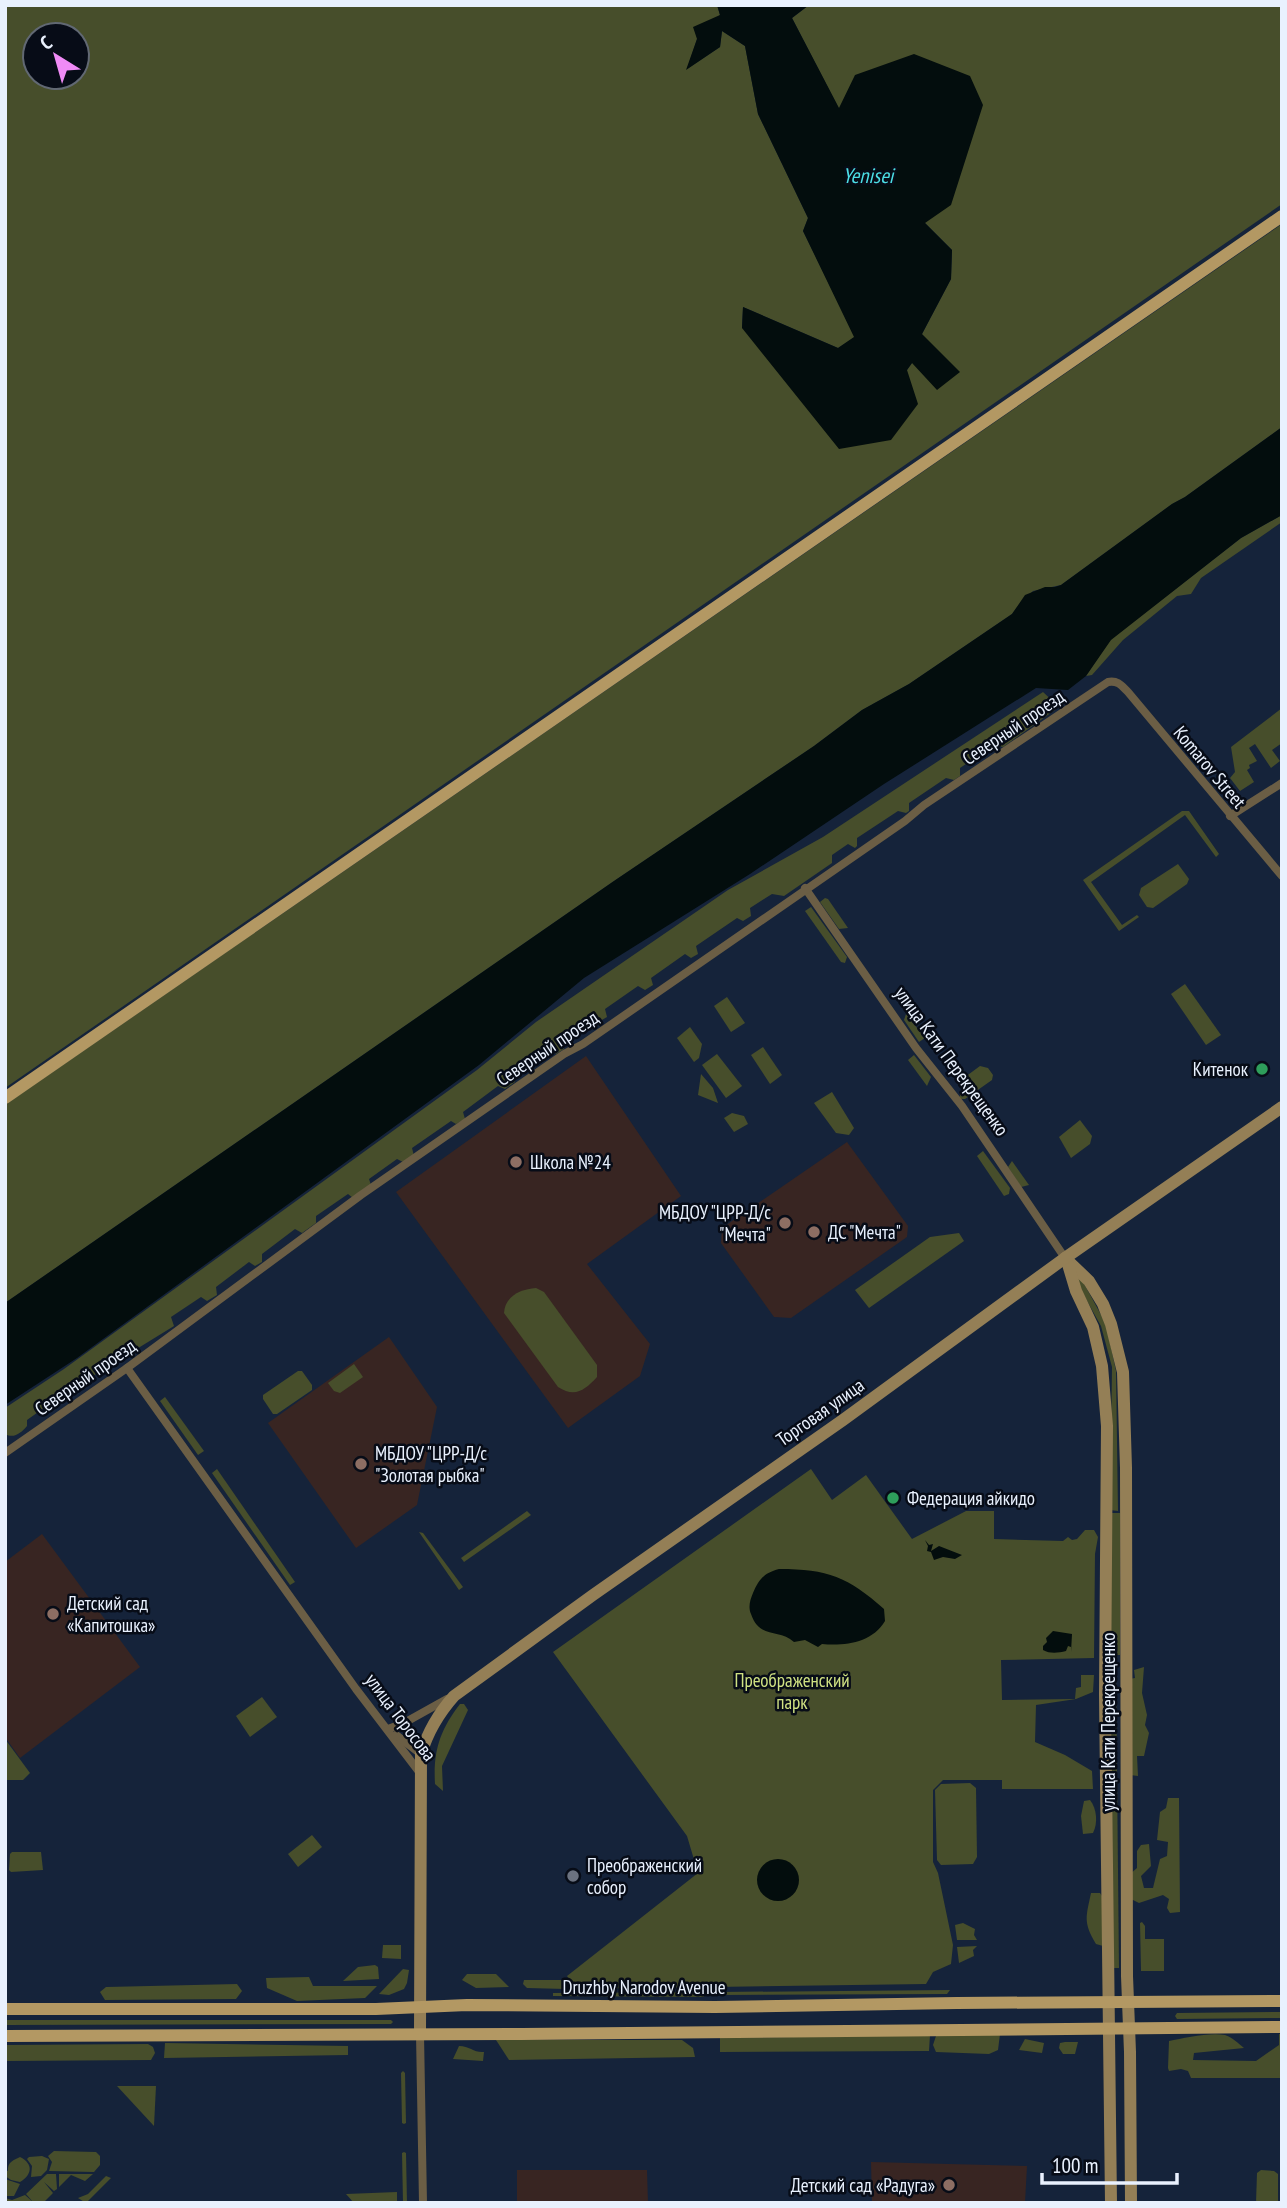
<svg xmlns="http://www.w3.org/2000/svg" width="1287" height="2208" viewBox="0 0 1287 2208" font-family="'PT Sans Narrow',sans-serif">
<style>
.education{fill:#382522}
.green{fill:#474e2b;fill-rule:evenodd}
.water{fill:#030d0d}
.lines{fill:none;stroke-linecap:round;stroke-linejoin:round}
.street{stroke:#6b5e45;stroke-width:8}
.secondary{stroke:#947f56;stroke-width:12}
.primary{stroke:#b39863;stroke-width:12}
.leisure-dot{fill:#2e9e5b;stroke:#070c17;stroke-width:2.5}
.education-dot{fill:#8d6e63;stroke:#070c17;stroke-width:2.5}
.worship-dot{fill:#6b7280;stroke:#070c17;stroke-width:2.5}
.labels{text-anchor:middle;stroke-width:5;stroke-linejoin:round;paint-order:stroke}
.street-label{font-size:19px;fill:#e9f1fe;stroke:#070c17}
.poi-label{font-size:19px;fill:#e9f1fe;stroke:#070c17;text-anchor:start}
.park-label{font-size:19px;fill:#d0e283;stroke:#070c17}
.water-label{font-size:21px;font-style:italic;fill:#4cdee6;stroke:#070c17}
</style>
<rect width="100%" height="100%" fill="#15233a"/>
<g class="education">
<polygon points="586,1056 681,1196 587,1264 650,1344 640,1376 568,1428 396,1192"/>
<polygon points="847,1142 908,1226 907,1237 791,1318 774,1317 721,1243 722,1228"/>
<polygon points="389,1337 437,1407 417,1505 356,1548 268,1423"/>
<polygon points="42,1534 140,1667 20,1758 5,1737 5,1562"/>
<polygon points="871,2162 1027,2166 1025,2203 872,2203"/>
<polygon points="517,2170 647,2170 648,2203 517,2203"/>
</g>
<g class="green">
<path d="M5,5h712l3,10 -23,24 -10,30 33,-22 2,-16 23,15 13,68 50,104 -5,13 52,106 -17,11 -95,-41 -1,21 165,42 5,-7 10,-29 29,-55 1,-29 -27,-27 -86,-114 -47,-91 17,-13h473v199l-1277,884zM35,35h42v42h-42z"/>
<polygon points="1282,224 1282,427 1185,497 1172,504 1061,585 1033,591 1021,602 1012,614 909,684 862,710 814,746 614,881 5,1303 5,1105"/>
<polygon points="1282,515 1282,522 1201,578 1191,594 1177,596 1123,640 1092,675 1086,676 1110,640 1241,538"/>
<path d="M1043,692l16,15 -56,40 -9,-2 -34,23v8l-6,4 -8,-2 -37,25v8l-3,2 -8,-2 -41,27v8l-2,2 -7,-4 -16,11v8l-48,33 -12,-2 -22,14 1,8 -8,5 -6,-3 -41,28 2,8 -7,4 -6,-4 -34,24 2,7 -8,5 -7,-4 -33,23 2,8 -7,4 -6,-3 -32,24 2,7 -8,5 -6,-4 -37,26 2,6 -10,7 -7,-3 -35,26 2,7 -9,5 -5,-3 -39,27 2,8 -11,6 -6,-3 -28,20 2,6 -18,13 -5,-4 -32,22v7l-14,10 -7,-4 -33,25v8l-7,4 -6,-4 -33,25 1,8 -10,6 -6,-4 -30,20 3,9 -112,69 -35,25v6c-6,7 -13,13 -22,8v-26l59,-39 413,-299 59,-48 192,-132 95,-53z"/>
<polygon points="1282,708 1282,743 1272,750 1280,761 1271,768 1255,744 1249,748 1257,761 1249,765 1250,768 1247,770 1254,782 1240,791 1230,778 1235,772 1231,747"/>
<polygon points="1182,811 1189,811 1219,854 1216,857 1185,815 1091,882 1122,925 1137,915 1139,917 1119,931 1083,880"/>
<polygon points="1178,864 1189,879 1187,884 1153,908 1147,907 1139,895 1141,888"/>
<polygon points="825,898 828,899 848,928 839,929 820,902"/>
<polygon points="811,907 847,957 845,963 841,962 805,911"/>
<polygon points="1185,984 1221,1035 1206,1045 1171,994"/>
<polygon points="727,997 745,1023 731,1032 714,1006"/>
<polygon points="906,1014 925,1038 919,1042 904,1020"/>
<polygon points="690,1027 702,1044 699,1058 694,1062 677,1038"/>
<polygon points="763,1047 782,1075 770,1084 751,1055"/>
<polygon points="717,1054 742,1086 726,1098 702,1065"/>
<polygon points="914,1055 931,1077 927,1086 908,1060"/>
<polygon points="980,1066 988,1068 993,1075 992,1080 965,1099 959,1099 964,1084 961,1080"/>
<polygon points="701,1074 713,1088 718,1103 698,1095"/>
<polygon points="832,1092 854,1128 849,1135 836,1133 814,1103"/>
<polygon points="732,1113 744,1116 748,1124 734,1132 724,1118"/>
<polygon points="1080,1120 1092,1136 1090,1144 1071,1158 1059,1137"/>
<polygon points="983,1151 1010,1188 1009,1194 1004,1196 977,1156"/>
<polygon points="1012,1161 1029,1185 1021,1187 1008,1167"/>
<polygon points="959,1233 964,1241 869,1308 855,1290 930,1237"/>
<polygon points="1076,1276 1082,1280 1106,1324 1116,1371 1118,1511 1110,1510 1112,1367 1101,1326 1077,1283"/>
<path d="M536,1288l8,4 53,73v12c-12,13 -22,21 -39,10l-54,-74c1,-17 17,-24 32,-25z"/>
<polygon points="354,1364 363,1377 340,1393 334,1391 328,1383"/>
<polygon points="298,1371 302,1371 312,1385 312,1390 277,1414 273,1414 263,1399 263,1395"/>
<polygon points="165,1397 204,1451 198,1455 160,1401"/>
<polygon points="217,1469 295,1582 290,1585 212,1473"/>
<polygon points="811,1469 832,1500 866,1475 912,1539 966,1511 994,1511 994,1539 1063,1541 1068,1537 1072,1540 1077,1539 1085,1530 1094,1530 1098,1537 1095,1554 1094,1658 1001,1660 1002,1700 1075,1699 1076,1688 1081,1687 1081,1675 1094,1675 1093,1692 1076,1699 1036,1705 1035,1742 1065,1755 1092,1771 1093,1789 1002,1789 1002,1780 943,1780 933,1790 933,1862 938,1873 953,1945 951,1964 933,1972 926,1984 576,1989 567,1976 698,1873 687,1836 553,1652"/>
<polygon points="527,1511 531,1515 464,1562 461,1558"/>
<rect x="1111" y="1513" width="9" height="142"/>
<polygon points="419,1532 423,1533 463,1587 459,1590"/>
<polygon points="1144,1667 1142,1693 1147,1715 1145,1725 1149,1733 1144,1756 1137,1756 1138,1776 1130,1775 1129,1679 1135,1678 1134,1670"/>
<polygon points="1111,1674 1116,1674 1119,1968 1113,1968"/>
<polygon points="262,1697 277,1717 250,1737 236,1716"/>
<path d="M460,1704h4l4,6 -26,56 1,25 -8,-7c-2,-33 5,-54 25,-80z"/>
<polygon points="5,1739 30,1773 23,1780 5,1780"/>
<polygon points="970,1783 976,1788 977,1857 973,1864 941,1865 937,1860 935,1790 941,1784"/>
<polygon points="1168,1798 1179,1798 1180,1912 1170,1913 1167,1908 1169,1899 1163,1895 1139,1903 1131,1899 1129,1875 1137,1868 1137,1851 1141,1845 1149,1844 1151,1866 1141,1876 1144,1888 1153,1888 1160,1859 1167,1856 1168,1842 1157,1840 1160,1812 1166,1808"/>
<path d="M1090,1800c7,9 8,23 3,33l-10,1 -2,-18 3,-15z"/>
<polygon points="312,1835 322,1847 298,1867 288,1854"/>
<polygon points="12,1852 41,1852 43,1870 11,1872 9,1870 10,1854"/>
<path d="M1091,1893h9l4,6 -1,47 -7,-2c-13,-22 -10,-27 -5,-51z"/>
<polygon points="1142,1922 1145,1926 1145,1939 1164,1939 1164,1971 1141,1971 1140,1923"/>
<polygon points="963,1923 975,1929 974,1935 977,1940 957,1940 955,1925"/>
<polygon points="383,1945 401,1945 401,1959 382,1958"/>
<polygon points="977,1946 973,1950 974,1956 959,1963 957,1947"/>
<polygon points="375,1965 378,1967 379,1979 343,1981 358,1967"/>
<polygon points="403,1969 409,1970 407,1983 404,1989 389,1995 379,1994"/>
<polygon points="467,1974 496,1974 509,1987 476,1988 462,1980"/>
<polygon points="309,1977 313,1986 377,1986 365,1998 297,2001 267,1988 266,1978"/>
<polygon points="524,1980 561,1980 567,1987 566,1989 527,1988 523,1984"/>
<polygon points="237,1984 242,1991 236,1999 105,2000 100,1992 106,1987"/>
<polygon points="950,1990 947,1994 719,1995 719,1992"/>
<polygon points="705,1992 704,1997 553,1996 553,1993"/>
<polygon points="1282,2012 1282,2018 1177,2019 1175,2016 1177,2013"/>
<polygon points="5,2020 391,2020 393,2022 391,2024 5,2025"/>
<polygon points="1000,2034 998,2050 989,2054 936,2052 933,2045 936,2036"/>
<path d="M1279,2034h3v44h-91l-3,-7 -7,-2 -12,2 -1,-3 1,-27c15,-3 41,-9 56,-6 7,2 13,8 19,13l-50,5 -1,7 63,1 23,-16z"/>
<polygon points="930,2035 929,2051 720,2052 720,2038"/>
<polygon points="1025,2039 1044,2043 1042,2053 1019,2050"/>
<polygon points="496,2040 682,2040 693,2048 695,2057 509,2060"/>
<polygon points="1065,2042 1078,2042 1075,2054 1063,2054 1059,2048 1060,2043"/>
<polygon points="165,2043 348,2046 348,2055 164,2058"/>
<polygon points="148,2044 153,2047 155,2053 151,2060 5,2061 5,2045"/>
<path d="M459,2046c11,0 15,7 25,6l-1,9 -30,-2z"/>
<polygon points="403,2071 405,2073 406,2123 404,2124 402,2123 401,2073"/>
<polygon points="117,2086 156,2086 154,2126"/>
<polygon points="54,2151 96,2152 100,2156 100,2165 94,2172 49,2171 52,2162 48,2156"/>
<polygon points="404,2152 406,2153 407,2203 403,2203 402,2153"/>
<polygon points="42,2156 49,2159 47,2170 41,2176 31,2177 32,2166 27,2159 29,2157"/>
<path d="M20,2157c14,7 12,18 0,25l-9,-2 -6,-4v-6l3,1c-1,-10 7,-11 12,-14z"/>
<polygon points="1261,2170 1274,2171 1278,2174 1278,2203 1256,2203 1257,2173"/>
<polygon points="47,2174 56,2174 57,2189 54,2191 44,2182 53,2193 43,2203 5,2203 5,2198 12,2200 25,2195 33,2202 26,2194"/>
<polygon points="59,2174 93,2174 85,2181 71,2175 59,2187"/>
<polygon points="106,2176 111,2178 86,2203 78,2198 88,2194"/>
<polygon points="5,2179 20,2184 14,2196 5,2196"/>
<polygon points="397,2192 397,2203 354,2203 346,2194"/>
</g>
<g class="water">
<polygon points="717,5 809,5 792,18 839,108 855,75 914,54 970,76 983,105 951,205 925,223 952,250 951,279 922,334 960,372 937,390 912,363 907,370 918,404 891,440 839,449 742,328 743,307 838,348 854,337 803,231 808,218 758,114 745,46 722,31 720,47 686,70 697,39 693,27 720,15"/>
<polygon points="1282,427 1282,515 1241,538 1111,640 1086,676 1068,690 1036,688 884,784 750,874 584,978 479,1065 77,1358 5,1405 5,1303 614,881 814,746 862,710 909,684 1012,614 1025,595 1045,587 1055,587 1061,585 1172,504 1185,497"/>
<polygon points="925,1540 929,1545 933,1544 931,1551 939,1546 962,1555 955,1559 943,1557 934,1560 931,1552 927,1551 928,1546"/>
<path d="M779,1569c49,0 69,8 105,40l1,12c-13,22 -40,25 -63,23l-4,3 -13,-7 -11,2c-15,-14 -34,-2 -43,-28 -3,-7 -1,-14 2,-21 6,-14 11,-20 26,-24z"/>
<path d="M1053,1631l19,3 -1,18v-5l-3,-1 -2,5c-8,2 -16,3 -23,-1v-4l4,-4 -1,-4z"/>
<circle cx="778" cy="1880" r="21"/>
</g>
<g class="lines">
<g class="street">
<polyline points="1230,816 1282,783"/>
<polyline points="805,888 916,1048 962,1106 1065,1258"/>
<polyline points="127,1368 356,1689 420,1773"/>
<path d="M5,1453l122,-85 234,-173 203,-141 19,-10 322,-223 19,-16 184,-123c10,-2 14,4 20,10l154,184"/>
<polyline points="388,1729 404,1723 447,1699"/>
<polyline points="396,1735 421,1754"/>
<polyline points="420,2034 423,2203"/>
</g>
<g class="secondary">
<polyline points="1065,1258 1089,1281 1103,1304 1111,1324 1123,1372 1126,1468 1127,1976 1130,2052 1131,2203"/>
<polyline points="1067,1261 1076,1291 1093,1327 1102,1366 1107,1426 1105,1695 1111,2203"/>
<path d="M420,2034l1,-280c7,-23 17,-40 33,-58l139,-101 250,-175 222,-162 217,-151"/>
</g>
<g class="primary">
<polyline points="5,1098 1282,216"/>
<polyline points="5,2009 376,2009 467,2005 715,2007 957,2003 1282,2001"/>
<polyline points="5,2036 522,2034 1282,2027"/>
</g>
</g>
<g class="leisure-dot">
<circle cx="1262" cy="1069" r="7"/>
<circle cx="893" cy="1498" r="7"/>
</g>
<g class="education-dot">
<circle cx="516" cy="1162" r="7"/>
<circle cx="785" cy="1223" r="7"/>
<circle cx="814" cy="1232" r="7"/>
<circle cx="361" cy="1464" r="7"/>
<circle cx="53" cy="1614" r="7"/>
<circle cx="949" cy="2185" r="7"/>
</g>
<circle class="worship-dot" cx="573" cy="1876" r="7"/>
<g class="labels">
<g class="street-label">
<text transform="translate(1013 727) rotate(-34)" y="7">Северный проезд</text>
<text transform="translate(1210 767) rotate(50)" y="7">Komarov Street</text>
<text transform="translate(547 1048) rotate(-34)" y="7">Северный проезд</text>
<text transform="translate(952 1061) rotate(54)" y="7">улица Кати Перекрещенко</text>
<text transform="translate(85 1377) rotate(-35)" y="7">Северный проезд</text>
<text transform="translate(820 1412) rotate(-35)" y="7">Торговая улица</text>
<text transform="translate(401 1717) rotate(53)" y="7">улица Торосова</text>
<text transform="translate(1108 1722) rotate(-90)" y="7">улица Кати Перекрещенко</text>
<text x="644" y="1994">Druzhby Narodov Avenue</text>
</g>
<g class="poi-label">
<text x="1248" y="1076" text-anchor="end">Китенок</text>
<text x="530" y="1169">Школа №24</text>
<text x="771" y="1219" text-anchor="end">МБДОУ "ЦРР-Д/с<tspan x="771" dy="22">"Мечта"</tspan></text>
<text x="828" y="1239">ДС "Мечта"</text>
<text x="375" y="1460">МБДОУ "ЦРР-Д/с<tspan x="375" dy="22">"Золотая рыбка"</tspan></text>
<text x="907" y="1505">Федерация айкидо</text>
<text x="67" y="1610">Детский сад<tspan x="67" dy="22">«Капитошка»</tspan></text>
<text x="587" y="1872">Преображенский<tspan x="587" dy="22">собор</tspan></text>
<text x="935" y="2192" text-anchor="end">Детский сад «Радуга»</text>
</g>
<g class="park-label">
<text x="792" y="1687">Преображенский<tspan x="792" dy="22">парк</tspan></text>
</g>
<g class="water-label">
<text x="868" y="183">Yenisei</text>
</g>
</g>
<rect width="1287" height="2208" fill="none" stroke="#e9f1fe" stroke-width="14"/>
<g transform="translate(56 56) rotate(323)"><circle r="33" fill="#070c17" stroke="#616873" stroke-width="2"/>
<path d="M0-5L12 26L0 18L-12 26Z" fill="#f08bf6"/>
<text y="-10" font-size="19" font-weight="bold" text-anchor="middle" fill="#e9f1fe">С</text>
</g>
<path d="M1042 2173v10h135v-10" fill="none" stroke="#e9f1fe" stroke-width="3.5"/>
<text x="1052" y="2173" font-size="21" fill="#e9f1fe" stroke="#070c17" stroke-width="5" paint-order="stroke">100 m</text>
</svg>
